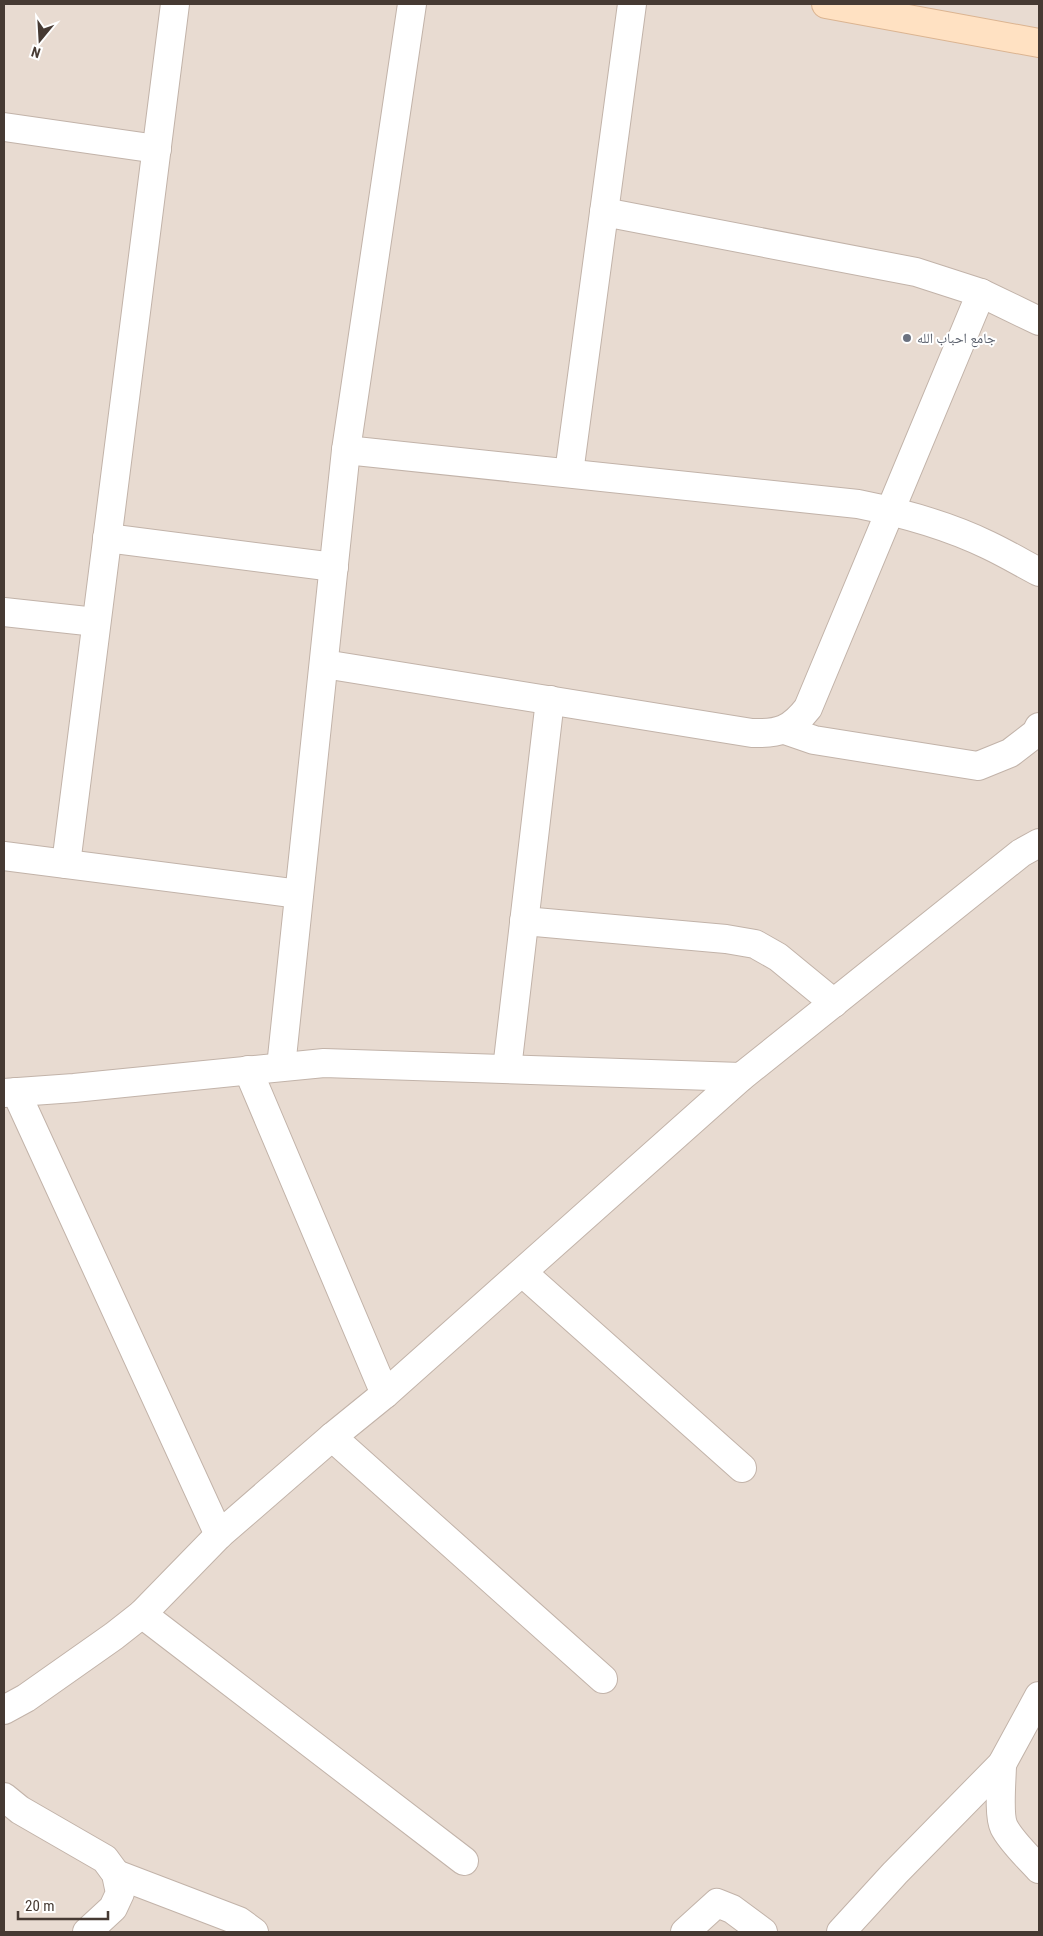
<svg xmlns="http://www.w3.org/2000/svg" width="1043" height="1936" viewBox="0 0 1043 1936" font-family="'Roboto Condensed','Noto Naskh Arabic',sans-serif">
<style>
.residential{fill:#e8dbd1}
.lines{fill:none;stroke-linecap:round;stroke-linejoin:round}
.minor-casing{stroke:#c2b3a9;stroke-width:30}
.secondary-casing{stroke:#dbb491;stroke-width:30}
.minor{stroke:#fff;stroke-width:28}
.secondary{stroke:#ffe1c2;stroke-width:28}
.worship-dot{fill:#6b7280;stroke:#fff;stroke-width:2}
.labels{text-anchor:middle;stroke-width:4;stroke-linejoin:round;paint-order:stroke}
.worship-label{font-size:14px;fill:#5b616d;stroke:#fff;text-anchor:start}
</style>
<rect width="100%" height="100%" fill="#f3ebe4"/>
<rect class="residential" x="4" y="4" width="1035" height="1928"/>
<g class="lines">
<g class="minor-casing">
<g id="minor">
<polyline points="4,127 157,149"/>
<polyline points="604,212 916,272 981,293 1039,321"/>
<path d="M346,450l512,54c45,9 89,21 130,41 17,8 34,18 51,27"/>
<polyline points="569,473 632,4"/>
<polyline points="107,538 334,567"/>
<polyline points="4,612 96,622"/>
<path d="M324,664l428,69c27,1 39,-3 56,-25l173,-415"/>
<polyline points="785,730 814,740 978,766 1010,753 1036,733 1039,727"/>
<polyline points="4,856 299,894"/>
<polyline points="66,864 175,4"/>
<polyline points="524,921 726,939 755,944 778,957 834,1003"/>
<polyline points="281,1067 346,450 412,4"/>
<polyline points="507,1069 550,700"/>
<polyline points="248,1070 385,1394"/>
<polyline points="16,1092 219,1535"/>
<polyline points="4,1093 74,1088 324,1063 741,1077 1021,853 1039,843"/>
<polyline points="523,1273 742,1468"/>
<polyline points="332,1437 603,1679"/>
<polyline points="142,1614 464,1861"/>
<polyline points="4,1710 26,1698 114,1636 142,1614 219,1535 332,1437 385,1394 741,1077"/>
<path d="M1002,1764c0,14 -4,51 2,63 7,14 24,30 35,42"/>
<polyline points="4,1797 20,1810 105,1859 116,1874 120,1893 113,1908 87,1932"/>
<polyline points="116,1874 239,1921 254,1932"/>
<polyline points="685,1932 717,1903 732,1909 763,1932"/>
<polyline points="841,1932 895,1873 1002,1764 1039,1696"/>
</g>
</g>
<g class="secondary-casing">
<polyline id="secondary" points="826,4 1039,43"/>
</g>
<use href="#minor" class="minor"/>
<use href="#secondary" class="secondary"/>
</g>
<circle class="worship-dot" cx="907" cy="338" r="5"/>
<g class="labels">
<g class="worship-label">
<text x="917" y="343">جامع احباب الله</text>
</g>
</g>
<rect width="1043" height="1936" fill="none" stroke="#463a33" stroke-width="10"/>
<g transform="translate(40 40) rotate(198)" stroke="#ffffff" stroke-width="4" paint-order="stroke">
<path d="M0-4L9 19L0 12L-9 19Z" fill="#463a33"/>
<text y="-8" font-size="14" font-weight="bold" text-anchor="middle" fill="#463a33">N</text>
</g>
<path d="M18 1911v8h90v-8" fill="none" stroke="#463a33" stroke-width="2.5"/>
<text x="25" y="1911" font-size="15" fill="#463a33" stroke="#ffffff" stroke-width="4" paint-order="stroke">20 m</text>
</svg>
